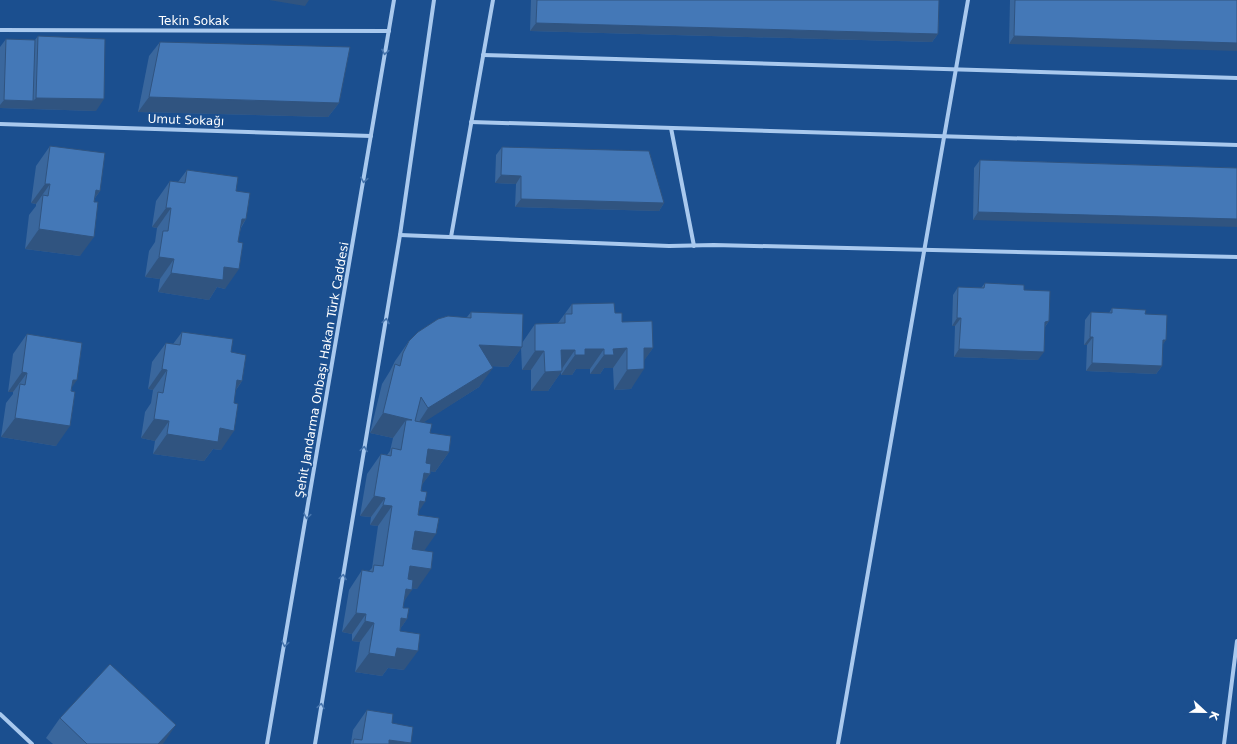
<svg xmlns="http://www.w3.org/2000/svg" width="1237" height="744" viewBox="0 0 1237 744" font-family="'DejaVu Sans',sans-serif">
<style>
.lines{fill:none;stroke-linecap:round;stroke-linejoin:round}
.minor{stroke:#a9c9ee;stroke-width:4}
.wall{fill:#3a679d}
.shaded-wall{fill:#305480}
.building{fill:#4478b7;stroke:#305480}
.oneway{stroke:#4674ac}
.labels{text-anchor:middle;stroke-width:3;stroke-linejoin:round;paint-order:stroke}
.street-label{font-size:12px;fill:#fff;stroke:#1b4f8f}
</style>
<rect width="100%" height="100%" fill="#1b4f8f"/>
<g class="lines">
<g class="minor">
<polyline points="0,30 389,31"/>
<polyline points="483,55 1237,78"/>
<polyline points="471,122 1237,145"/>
<polyline points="0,124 371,136"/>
<polyline points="671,128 694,246"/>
<polyline points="400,235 669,246 714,245 1237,257"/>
<polyline points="451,237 493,0"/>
<polyline points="0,714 32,744"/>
<polyline points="267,744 394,0"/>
<polyline points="315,744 400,235 434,0"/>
<polyline points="838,744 968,0"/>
<polyline points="1224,744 1237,641"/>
</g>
</g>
<g class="wall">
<polygon points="531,0 939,0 938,34 932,42 530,31"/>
<polygon points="1010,0 1237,0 1009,44"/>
<polygon points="38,36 96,111 0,108 0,47 6,39 35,40"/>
<polygon points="160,42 339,103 328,117 138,112 149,56"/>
<polygon points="50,146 100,191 95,198 80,256 25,249 29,215 36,206 36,204 31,203 36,166"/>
<polygon points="502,147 664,203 659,211 515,207 516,184 495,183 496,155"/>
<polygon points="980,160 1237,168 973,220 974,168"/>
<polygon points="187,170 236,191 246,219 241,228 225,289 217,287 209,300 158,292 160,279 145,277 149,251 155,242 157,228 152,227 156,201 170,181 178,182"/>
<polygon points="985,283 1024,290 1049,321 1045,327 1038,360 954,357 955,326 952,326 953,295 958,287 981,288"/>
<polygon points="572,304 615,313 622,322 653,348 644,360 631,389 614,390 613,368 604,368 600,374 590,374 590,369 576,369 572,375 561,375 561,372 548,391 531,391 531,370 522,370 521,348 508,367 492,366 479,387 423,422 430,433 449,452 435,472 430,471 430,474 422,484 418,515 424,551 417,589 412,588 404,601 403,608 407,619 400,629 400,631 404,670 388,668 382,676 355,672 360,642 352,641 352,634 342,632 349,590 362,570 369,571 372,568 378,526 370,525 371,517 360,516 367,474 381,454 387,455 390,451 393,438 370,433 382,384 390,371 395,361 409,341 467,317 471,312 522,343 535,324 558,323"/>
<polygon points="1112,308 1145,314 1166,340 1162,345 1162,366 1156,374 1086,371 1087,345 1084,345 1085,320 1091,312 1109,313"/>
<polygon points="182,332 231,352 242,381 236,390 221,450 213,449 204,461 153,454 155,441 141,438 145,412 151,403 153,390 148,389 152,362 166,343 173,344"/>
<polygon points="27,334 72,388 56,446 1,437 6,403 13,394 13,392 8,392 13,354"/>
<polygon points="367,710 392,723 410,744 351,744 351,743 353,730"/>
<polygon points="60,718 163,744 53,744 46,738"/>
</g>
<g class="shaded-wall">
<polygon points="269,0 309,0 305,6"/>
<polygon points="536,23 938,34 932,42 530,31"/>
<polygon points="1014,36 1237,43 1237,51 1009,44"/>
<polygon points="149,97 339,103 328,117 138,112"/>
<polygon points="36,98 104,99 96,111 0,108 0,105 4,100 33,101"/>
<polygon points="501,175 521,176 516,184 495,183"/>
<polygon points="45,184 50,184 36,204 31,203"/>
<polygon points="96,190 100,191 86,210"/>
<polygon points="521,199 664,203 659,211 515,207"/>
<polygon points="166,208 171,208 157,228 152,227"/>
<polygon points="978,212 1237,219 1237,227 973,220"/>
<polygon points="242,219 246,219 233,239"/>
<polygon points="39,229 94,237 80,256 25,249"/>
<polygon points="159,257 174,259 160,279 145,277"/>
<polygon points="224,267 239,269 225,289 217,287 209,300 158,292 171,273"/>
<polygon points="957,318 961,318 955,326 952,326"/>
<polygon points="1049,321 1043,329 1045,322"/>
<polygon points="1090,337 1093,337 1087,345 1084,345"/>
<polygon points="1163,340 1166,340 1160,348"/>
<polygon points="479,345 522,347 508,367 465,365"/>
<polygon points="627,348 613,368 604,368 600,374 590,374 604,355 613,349"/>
<polygon points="644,348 653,348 639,368"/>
<polygon points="585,349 604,349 590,369 576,369 572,375 561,375 575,355"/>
<polygon points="959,349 1044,352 1038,360 954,357"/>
<polygon points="561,350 575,350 561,370"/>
<polygon points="535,351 544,351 531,370 522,370"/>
<polygon points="1092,363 1162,366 1156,374 1086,371"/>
<polygon points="493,368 479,387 415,428 428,408"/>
<polygon points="162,369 167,370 153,390 148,389"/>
<polygon points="644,369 631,389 614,390 627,370"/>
<polygon points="562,371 548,391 531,391 545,372"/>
<polygon points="22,372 27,373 13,392 8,392"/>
<polygon points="73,380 77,380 63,400"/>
<polygon points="237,380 242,381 228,401"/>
<polygon points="383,413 412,420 406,420 393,438 370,433"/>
<polygon points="15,418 70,426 56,446 1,437"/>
<polygon points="154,419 169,421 155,441 141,438"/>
<polygon points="220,428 234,431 221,450 213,449 204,461 153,454 167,434"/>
<polygon points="428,449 449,452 435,472 414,469"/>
<polygon points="424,473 430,474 416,493"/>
<polygon points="374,496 385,498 371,517 360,516"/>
<polygon points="420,501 425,502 412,522"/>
<polygon points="383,505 392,506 378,526 370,525"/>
<polygon points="415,531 436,534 422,554 401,551"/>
<polygon points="410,566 431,569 417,589 396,586"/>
<polygon points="406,589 412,590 398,610"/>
<polygon points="356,613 366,614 352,634 342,632"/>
<polygon points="401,618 407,619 394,638"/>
<polygon points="365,621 374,623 360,642 352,641"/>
<polygon points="397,648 418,651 404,670 388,668 382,676 355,672 369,653"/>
<polygon points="176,725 163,744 158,744"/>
<polygon points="389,740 411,743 410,744 387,744"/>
</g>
<g class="building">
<polygon points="537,0 939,0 938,34 536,23"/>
<polygon points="1015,0 1237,0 1237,43 1014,36"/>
<polygon points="38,36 105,39 104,99 36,98"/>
<polygon points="6,39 35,40 33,101 4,100"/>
<polygon points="160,42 350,47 339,103 149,97"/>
<polygon points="50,146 105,153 100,191 96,190 94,202 98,202 94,237 39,229 43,195 48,196 50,184 45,184"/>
<polygon points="502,147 649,151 664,203 521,199 521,176 501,175"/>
<polygon points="980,160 1237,168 1237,219 978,212"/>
<polygon points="187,170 238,177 236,191 250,193 246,219 242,219 238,242 243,243 239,269 224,267 223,280 171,273 174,259 159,257 163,231 168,231 171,208 166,208 170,181 185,183"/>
<polygon points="985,283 1024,285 1024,290 1050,291 1049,321 1045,322 1044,352 959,349 961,318 957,318 958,287 984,288"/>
<polygon points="614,303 615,313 622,313 622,322 652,321 653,348 644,348 644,369 627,370 627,348 613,349 614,355 604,355 604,349 585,349 585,355 575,355 575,350 561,350 562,371 545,372 544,351 535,351 535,324 565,323 565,314 572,314 572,304"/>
<polygon points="1112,308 1146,310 1145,314 1167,315 1166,340 1163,340 1162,366 1092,363 1093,337 1090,337 1091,312 1112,313"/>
<polygon points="471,312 523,314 522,347 479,345 493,368 428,408 421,397 415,421 432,424 430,433 451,436 449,452 428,449 426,463 431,464 430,474 424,473 421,491 427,492 425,502 420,501 418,515 439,518 436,534 415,531 412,549 433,552 431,569 410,566 408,579 413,580 412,590 406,589 403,608 409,608 407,619 401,618 400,631 420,634 418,651 397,648 395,657 369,653 374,623 365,621 366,614 356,613 362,570 373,572 374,565 383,566 392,506 383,505 385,498 374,496 381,454 391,456 392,448 401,450 406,420 412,420 383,413 395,364 400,366 403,353 409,341 418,332 438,319 448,316 471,318"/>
<polygon points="182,332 233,339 231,352 246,355 242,381 237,380 234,403 238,404 234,431 220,428 218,442 167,434 169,421 154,419 158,392 163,393 167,370 162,369 166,343 180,345"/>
<polygon points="27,334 82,343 77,380 73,380 71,391 75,392 70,426 15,418 20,384 25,385 27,373 22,372"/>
<polygon points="110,664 176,725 158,744 87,744 60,718"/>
<polygon points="367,710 393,714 392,723 413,727 411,743 389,740 389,744 353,744 354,739 362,740"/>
</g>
<defs><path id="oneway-chevron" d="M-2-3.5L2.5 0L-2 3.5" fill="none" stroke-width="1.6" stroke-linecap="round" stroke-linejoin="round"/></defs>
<g class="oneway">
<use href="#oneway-chevron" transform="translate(385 52) rotate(100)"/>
<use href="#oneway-chevron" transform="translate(364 180) rotate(100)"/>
<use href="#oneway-chevron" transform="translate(386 321) rotate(-80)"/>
<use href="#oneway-chevron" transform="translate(364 449) rotate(-81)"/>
<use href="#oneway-chevron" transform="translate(307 516) rotate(100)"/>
<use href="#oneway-chevron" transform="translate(343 577) rotate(-81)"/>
<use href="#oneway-chevron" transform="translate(285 644) rotate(100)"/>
<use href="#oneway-chevron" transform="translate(321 706) rotate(-81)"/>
</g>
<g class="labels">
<g class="street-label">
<text x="194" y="25">Tekin Sokak</text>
<text transform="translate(186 120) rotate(2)" y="4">Umut Sokağı</text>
<text transform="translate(322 370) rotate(-80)" y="4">Şehit Jandarma Onbaşı Hakan Türk Caddesi</text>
</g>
</g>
<g transform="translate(1205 712) rotate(112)" stroke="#1b4f8f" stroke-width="3" paint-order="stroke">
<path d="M0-3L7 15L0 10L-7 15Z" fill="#ffffff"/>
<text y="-6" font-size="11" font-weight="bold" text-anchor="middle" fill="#ffffff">K</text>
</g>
</svg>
